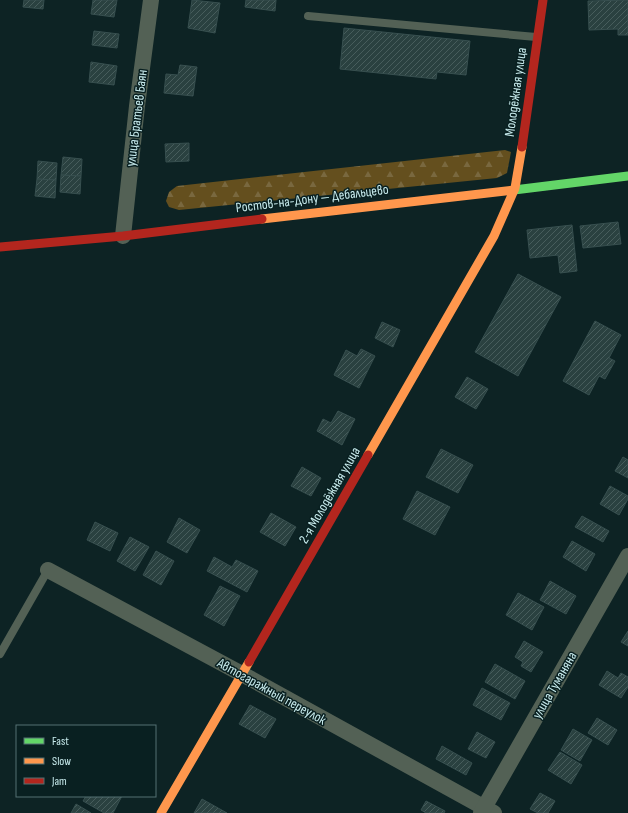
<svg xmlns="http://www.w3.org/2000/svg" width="628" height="813" viewBox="0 0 628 813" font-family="'Sofia Sans Condensed',sans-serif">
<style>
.forest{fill:url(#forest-firs)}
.building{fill:url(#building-hatch);stroke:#374f4f}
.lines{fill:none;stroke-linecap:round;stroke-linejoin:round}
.lane{stroke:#536155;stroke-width:8}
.street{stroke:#536155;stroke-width:16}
.fast{stroke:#63d668;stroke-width:9}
.slow{stroke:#ff974d;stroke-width:9}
.jam{stroke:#b3261e;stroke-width:9}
.labels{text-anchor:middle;stroke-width:3;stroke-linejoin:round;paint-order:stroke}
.street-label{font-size:14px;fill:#c8ebed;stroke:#092021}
</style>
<defs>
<pattern id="forest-firs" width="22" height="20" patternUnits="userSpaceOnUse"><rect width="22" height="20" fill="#644f1e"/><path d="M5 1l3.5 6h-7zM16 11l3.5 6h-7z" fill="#79683f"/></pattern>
<pattern id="building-hatch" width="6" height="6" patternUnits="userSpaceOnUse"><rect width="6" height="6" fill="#2a4140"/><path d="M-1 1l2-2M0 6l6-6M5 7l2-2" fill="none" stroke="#475d5c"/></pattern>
</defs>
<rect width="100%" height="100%" fill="#0d2324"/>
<polygon class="forest" points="505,150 511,152 507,173 497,178 179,210 169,207 166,201 169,192 177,186"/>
<g class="building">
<polygon points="24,0 44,0 43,9 23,7"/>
<polygon points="93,0 117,0 114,17 91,14"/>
<polygon points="192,0 220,3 215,33 188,28"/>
<polygon points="246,0 276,0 275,11 245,7"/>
<polygon points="628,0 628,35 618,35 618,29 589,30 588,1"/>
<polygon points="344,28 470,41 466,75 437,72 436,79 340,69"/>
<polygon points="94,31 119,34 117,48 92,45"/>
<polygon points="91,62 117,66 114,85 89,82"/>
<polygon points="180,65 197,67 193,96 164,93 166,74 178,75"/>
<polygon points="189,143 189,161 166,162 165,144"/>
<polygon points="63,157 82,159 81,176 61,175"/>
<polygon points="38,161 57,163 56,180 37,179"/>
<polygon points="61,175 81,176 80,194 60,192"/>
<polygon points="37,179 56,180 55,198 35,196"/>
<polygon points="618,222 621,244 583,248 580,226"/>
<polygon points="572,225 577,271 560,273 558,255 530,258 527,230"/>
<polygon points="518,274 561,297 518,376 475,352"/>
<polygon points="595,321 621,335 609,358 615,361 605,379 599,376 589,395 563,381"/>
<polygon points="382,322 400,330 393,347 375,338"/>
<polygon points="361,349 375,356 359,388 334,375 346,350 357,356"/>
<polygon points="467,377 488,389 476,409 455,397"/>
<polygon points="338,411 355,419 342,445 317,431 323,419 331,423"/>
<polygon points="441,449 473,465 458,493 426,477"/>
<polygon points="623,457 628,460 628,478 615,471"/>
<polygon points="302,467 321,478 311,496 291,486"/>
<polygon points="610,486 628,496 628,499 619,515 600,504"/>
<polygon points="417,491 450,507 435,535 403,519"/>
<polygon points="271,513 296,527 285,546 260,532"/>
<polygon points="582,516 609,531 603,542 575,527"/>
<polygon points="179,518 200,530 187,553 167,542"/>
<polygon points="95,522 118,533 110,551 87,540"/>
<polygon points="130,537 149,547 135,571 117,561"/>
<polygon points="572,541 595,554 586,571 563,557"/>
<polygon points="156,551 174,561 161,585 143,575"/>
<polygon points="214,557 232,567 236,560 258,571 247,592 207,571"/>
<polygon points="550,581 576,596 566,614 540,600"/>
<polygon points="220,586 240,596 224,626 204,615"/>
<polygon points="518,593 544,607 532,630 506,615"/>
<polygon points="628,631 628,646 621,642"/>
<polygon points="524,641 543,652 531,672 521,666 523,662 515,657"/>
<polygon points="495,664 525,681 515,699 485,682"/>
<polygon points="607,671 618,678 621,673 628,677 628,687 621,698 599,685"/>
<polygon points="482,688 510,703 501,720 473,705"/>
<polygon points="250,705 276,719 265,738 239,724"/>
<polygon points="597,718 617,730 608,745 588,733"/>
<polygon points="573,729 592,740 580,761 561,750"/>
<polygon points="477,732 495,742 486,758 468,749"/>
<polygon points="442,746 472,763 466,775 436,759"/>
<polygon points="560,752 582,765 571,784 548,770"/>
<polygon points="540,793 555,801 548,813 538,813 530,809"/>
<polygon points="86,796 122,796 113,813 104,813 83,801"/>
<polygon points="202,799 227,813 194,813"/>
<polygon points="426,801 445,811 444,813 426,813 421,810"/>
<polygon points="76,804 91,813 71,813"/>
</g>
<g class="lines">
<g class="lane">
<polyline points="308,16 536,37"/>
<polyline points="0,654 48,570"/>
</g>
<g class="street">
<polyline points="123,236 137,106 151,0"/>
<polyline points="48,570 242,674 494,813"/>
<polyline points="481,813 628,556"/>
</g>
<polyline class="fast" points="514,190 628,176"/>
<g class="slow">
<polyline points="262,219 514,190"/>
<polyline points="368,455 494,236 515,188 522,147"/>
<polyline points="161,813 249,662"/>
</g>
<g class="jam">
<polyline points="522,147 543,0"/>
<polyline points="0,247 123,236 262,219"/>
<polyline points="249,662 368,455"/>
</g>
</g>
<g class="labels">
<g class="street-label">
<text transform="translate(515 92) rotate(-82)" y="5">Молодёжная улица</text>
<text transform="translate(136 118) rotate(-83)" y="5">улица Братьев Баян</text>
<text transform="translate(312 198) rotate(-7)" y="5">Ростов-на-Дону — Дебальцево</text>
<text transform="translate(329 495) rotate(-60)" y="5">2-я Молодёжная улица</text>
<text transform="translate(554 685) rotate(-60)" y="5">улица Туманяна</text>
<text transform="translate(272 691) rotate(29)" y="5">Автогаражный переулок</text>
</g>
</g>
<rect x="16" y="725" width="140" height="72" fill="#092021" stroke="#557173"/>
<rect x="24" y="738" width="20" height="6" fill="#63d668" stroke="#557173"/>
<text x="52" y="745" font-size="12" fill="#c8ebed">Fast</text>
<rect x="24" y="758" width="20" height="6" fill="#ff974d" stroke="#557173"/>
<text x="52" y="765" font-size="12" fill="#c8ebed">Slow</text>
<rect x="24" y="778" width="20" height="6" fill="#b3261e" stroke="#557173"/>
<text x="52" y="785" font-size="12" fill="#c8ebed">Jam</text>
</svg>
